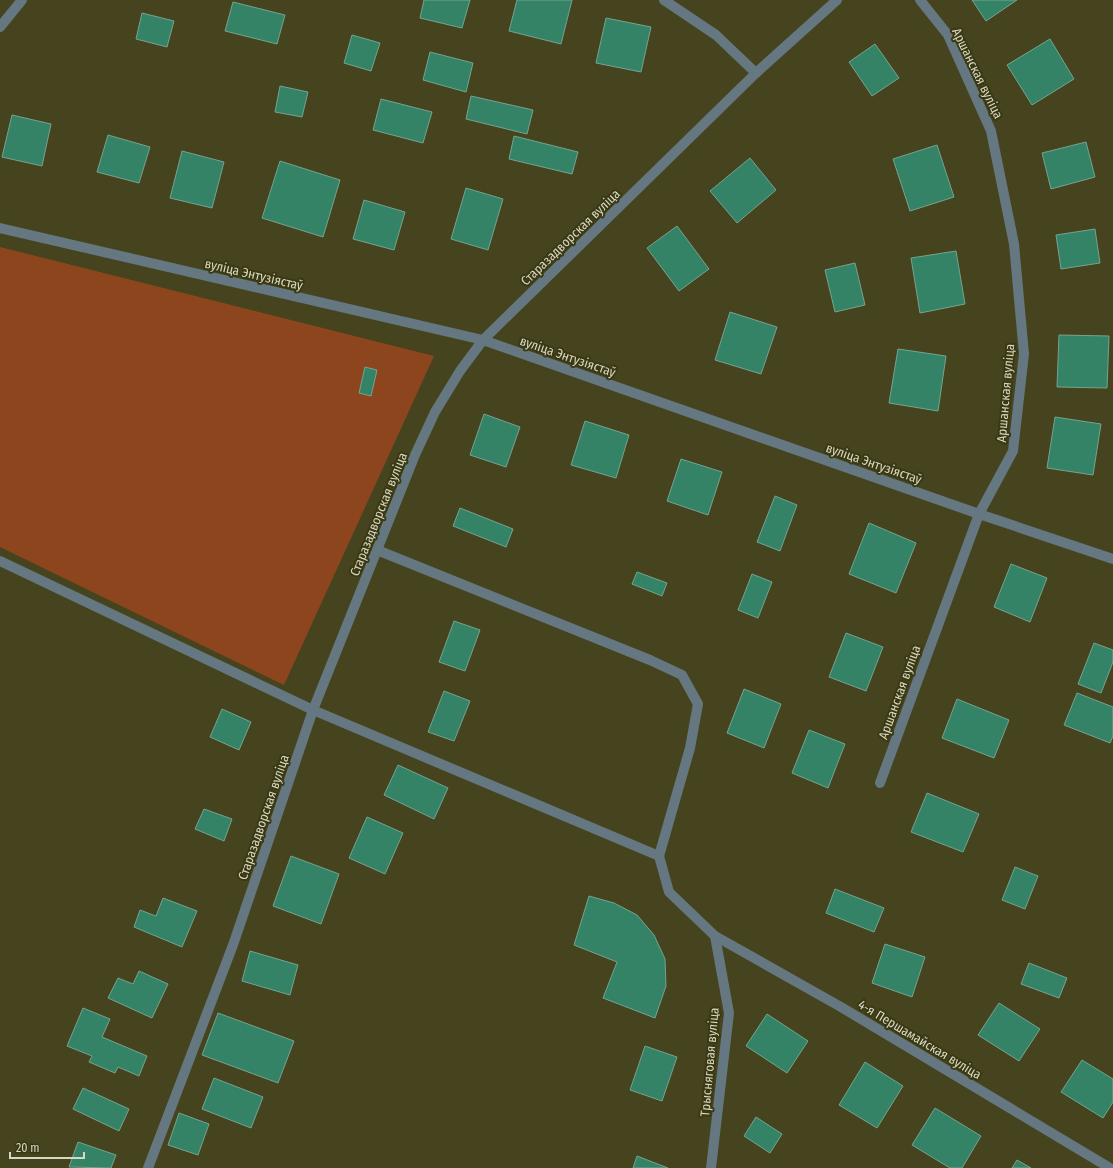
<svg xmlns="http://www.w3.org/2000/svg" width="1113" height="1168" viewBox="0 0 1113 1168" font-family="'Fira Sans Condensed',sans-serif">
<style>
.green{fill:#8d451e}
.building{fill:#358366;stroke:#76a390}
.lines{fill:none;stroke-linecap:round;stroke-linejoin:round}
.minor{stroke:#657780;stroke-width:10}
.labels{text-anchor:middle;stroke-width:4;stroke-linejoin:round;paint-order:stroke}
.street-label{font-size:13px;fill:#d7d7c2;stroke:#3b3913}
</style>
<rect width="100%" height="100%" fill="#46441e"/>
<polygon class="green" points="0,247 434,356 284,685 0,547"/>
<g class="building">
<polygon points="424,0 470,0 462,28 420,18"/>
<polygon points="517,0 572,0 561,44 509,31"/>
<polygon points="972,0 1017,0 986,21"/>
<polygon points="233,2 285,15 277,44 225,31"/>
<polygon points="142,13 174,21 167,47 136,39"/>
<polygon points="606,18 651,27 641,72 596,63"/>
<polygon points="352,35 380,43 371,71 344,63"/>
<polygon points="1050,39 1074,79 1032,105 1007,65"/>
<polygon points="875,44 899,78 872,96 849,62"/>
<polygon points="430,52 473,63 466,92 423,80"/>
<polygon points="280,86 308,92 302,117 275,112"/>
<polygon points="471,96 533,110 527,134 466,119"/>
<polygon points="381,99 432,112 423,143 373,130"/>
<polygon points="12,115 51,124 42,166 2,157"/>
<polygon points="108,135 150,147 139,183 97,172"/>
<polygon points="514,136 578,152 572,174 509,159"/>
<polygon points="1086,142 1095,177 1051,189 1042,153"/>
<polygon points="937,145 954,197 910,211 893,159"/>
<polygon points="182,151 224,162 212,208 170,198"/>
<polygon points="750,158 776,190 737,223 710,191"/>
<polygon points="280,161 340,180 323,237 262,218"/>
<polygon points="466,188 503,199 488,250 451,239"/>
<polygon points="364,200 405,212 394,250 353,239"/>
<polygon points="677,226 709,269 679,291 647,248"/>
<polygon points="1095,229 1100,263 1061,269 1056,235"/>
<polygon points="956,251 965,304 920,313 911,258"/>
<polygon points="855,263 865,305 835,312 825,270"/>
<polygon points="730,312 777,327 761,374 715,360"/>
<polygon points="1059,335 1109,336 1107,388 1057,387"/>
<polygon points="898,349 946,356 938,411 889,403"/>
<polygon points="365,367 377,370 371,396 359,393"/>
<polygon points="484,414 520,427 506,467 470,455"/>
<polygon points="1055,417 1101,424 1093,475 1047,468"/>
<polygon points="585,421 629,435 616,478 571,465"/>
<polygon points="681,459 722,472 708,515 667,501"/>
<polygon points="775,496 797,505 780,551 757,542"/>
<polygon points="460,508 513,529 506,547 453,526"/>
<polygon points="869,523 916,543 896,593 849,574"/>
<polygon points="1011,564 1047,578 1030,622 994,607"/>
<polygon points="637,572 667,583 662,596 632,584"/>
<polygon points="752,574 772,582 758,618 738,610"/>
<polygon points="454,621 480,630 465,671 439,662"/>
<polygon points="846,633 883,647 866,691 829,677"/>
<polygon points="1094,643 1113,650 1113,662 1101,693 1078,684"/>
<polygon points="744,689 781,704 764,748 727,733"/>
<polygon points="444,691 470,701 454,741 428,732"/>
<polygon points="1077,693 1113,707 1113,736 1110,743 1064,725"/>
<polygon points="957,699 1009,720 994,758 942,738"/>
<polygon points="222,709 251,722 239,750 210,737"/>
<polygon points="809,730 845,744 828,788 792,773"/>
<polygon points="398,765 448,788 434,819 384,795"/>
<polygon points="927,793 979,814 963,852 911,832"/>
<polygon points="204,809 232,819 224,841 195,829"/>
<polygon points="367,817 403,833 385,874 349,858"/>
<polygon points="291,856 339,874 321,924 273,906"/>
<polygon points="1015,867 1038,876 1025,909 1002,900"/>
<polygon points="835,889 884,908 874,932 826,913"/>
<polygon points="589,896 614,903 637,915 654,935 665,959 666,986 655,1018 603,998 617,962 574,945"/>
<polygon points="163,898 197,911 182,947 134,927 140,910 156,916"/>
<polygon points="885,944 925,957 912,997 872,983"/>
<polygon points="250,951 298,965 290,995 242,981"/>
<polygon points="1029,963 1067,978 1059,998 1021,984"/>
<polygon points="139,971 168,984 152,1018 108,998 118,978 133,984"/>
<polygon points="999,1003 1040,1029 1019,1061 978,1035"/>
<polygon points="83,1008 110,1019 102,1037 147,1056 139,1076 118,1067 115,1073 89,1062 92,1056 67,1046"/>
<polygon points="218,1013 294,1041 278,1083 202,1055"/>
<polygon points="767,1014 808,1041 787,1073 746,1046"/>
<polygon points="645,1046 677,1057 662,1101 630,1090"/>
<polygon points="1082,1060 1113,1079 1113,1102 1103,1118 1061,1092"/>
<polygon points="865,1062 903,1086 877,1128 839,1105"/>
<polygon points="214,1078 263,1097 251,1128 202,1109"/>
<polygon points="83,1088 129,1109 119,1131 73,1109"/>
<polygon points="935,1108 981,1136 962,1168 950,1168 912,1145"/>
<polygon points="179,1113 209,1124 198,1155 168,1145"/>
<polygon points="756,1117 782,1134 770,1153 744,1136"/>
<polygon points="78,1142 116,1155 111,1168 69,1167"/>
<polygon points="637,1156 668,1168 633,1168"/>
<polygon points="1017,1160 1031,1168 1012,1168"/>
</g>
<g class="lines">
<g class="minor">
<polyline points="664,0 716,35 756,73"/>
<polyline points="0,27 22,0"/>
<polyline points="0,228 483,340 979,514 1113,559"/>
<polyline points="377,550 650,660 682,675 698,704 690,748 659,856 669,892 715,936 841,1007 1110,1168"/>
<polyline points="0,561 313,710 659,856"/>
<polyline points="880,783 979,514 1013,451 1024,354 1014,244 991,131 948,35 920,0"/>
<polyline points="148,1168 233,945 313,710 415,455 435,412 460,371 483,340 756,73 837,0"/>
<polyline points="711,1168 729,1013 715,936"/>
</g>
</g>
<g class="labels">
<g class="street-label">
<text transform="translate(978 73) rotate(64)" y="5">Аршанская вуліца</text>
<text transform="translate(570 237) rotate(-44)" y="5">Старазадворская вуліца</text>
<text transform="translate(254 274) rotate(13)" y="5">вуліца Энтузіястаў</text>
<text transform="translate(568 356) rotate(19)" y="5">вуліца Энтузіястаў</text>
<text transform="translate(1005 393) rotate(-85)" y="5">Аршанская вуліца</text>
<text transform="translate(874 463) rotate(19)" y="5">вуліца Энтузіястаў</text>
<text transform="translate(378 514) rotate(-68)" y="5">Старазадворская вуліца</text>
<text transform="translate(899 692) rotate(-70)" y="5">Аршанская вуліца</text>
<text transform="translate(263 817) rotate(-71)" y="5">Старазадворская вуліца</text>
<text transform="translate(920 1039) rotate(31)" y="5">4-я Першамайская вуліца</text>
<text transform="translate(709 1062) rotate(-85)" y="5">Трысняговая вуліца</text>
</g>
</g>
<path d="M10 1152v6h74v-6" fill="none" stroke="#d7d7c2" stroke-width="2"/>
<text x="16" y="1152" font-size="12" fill="#d7d7c2" stroke="#3b3913" stroke-width="3" paint-order="stroke">20 m</text>
</svg>
